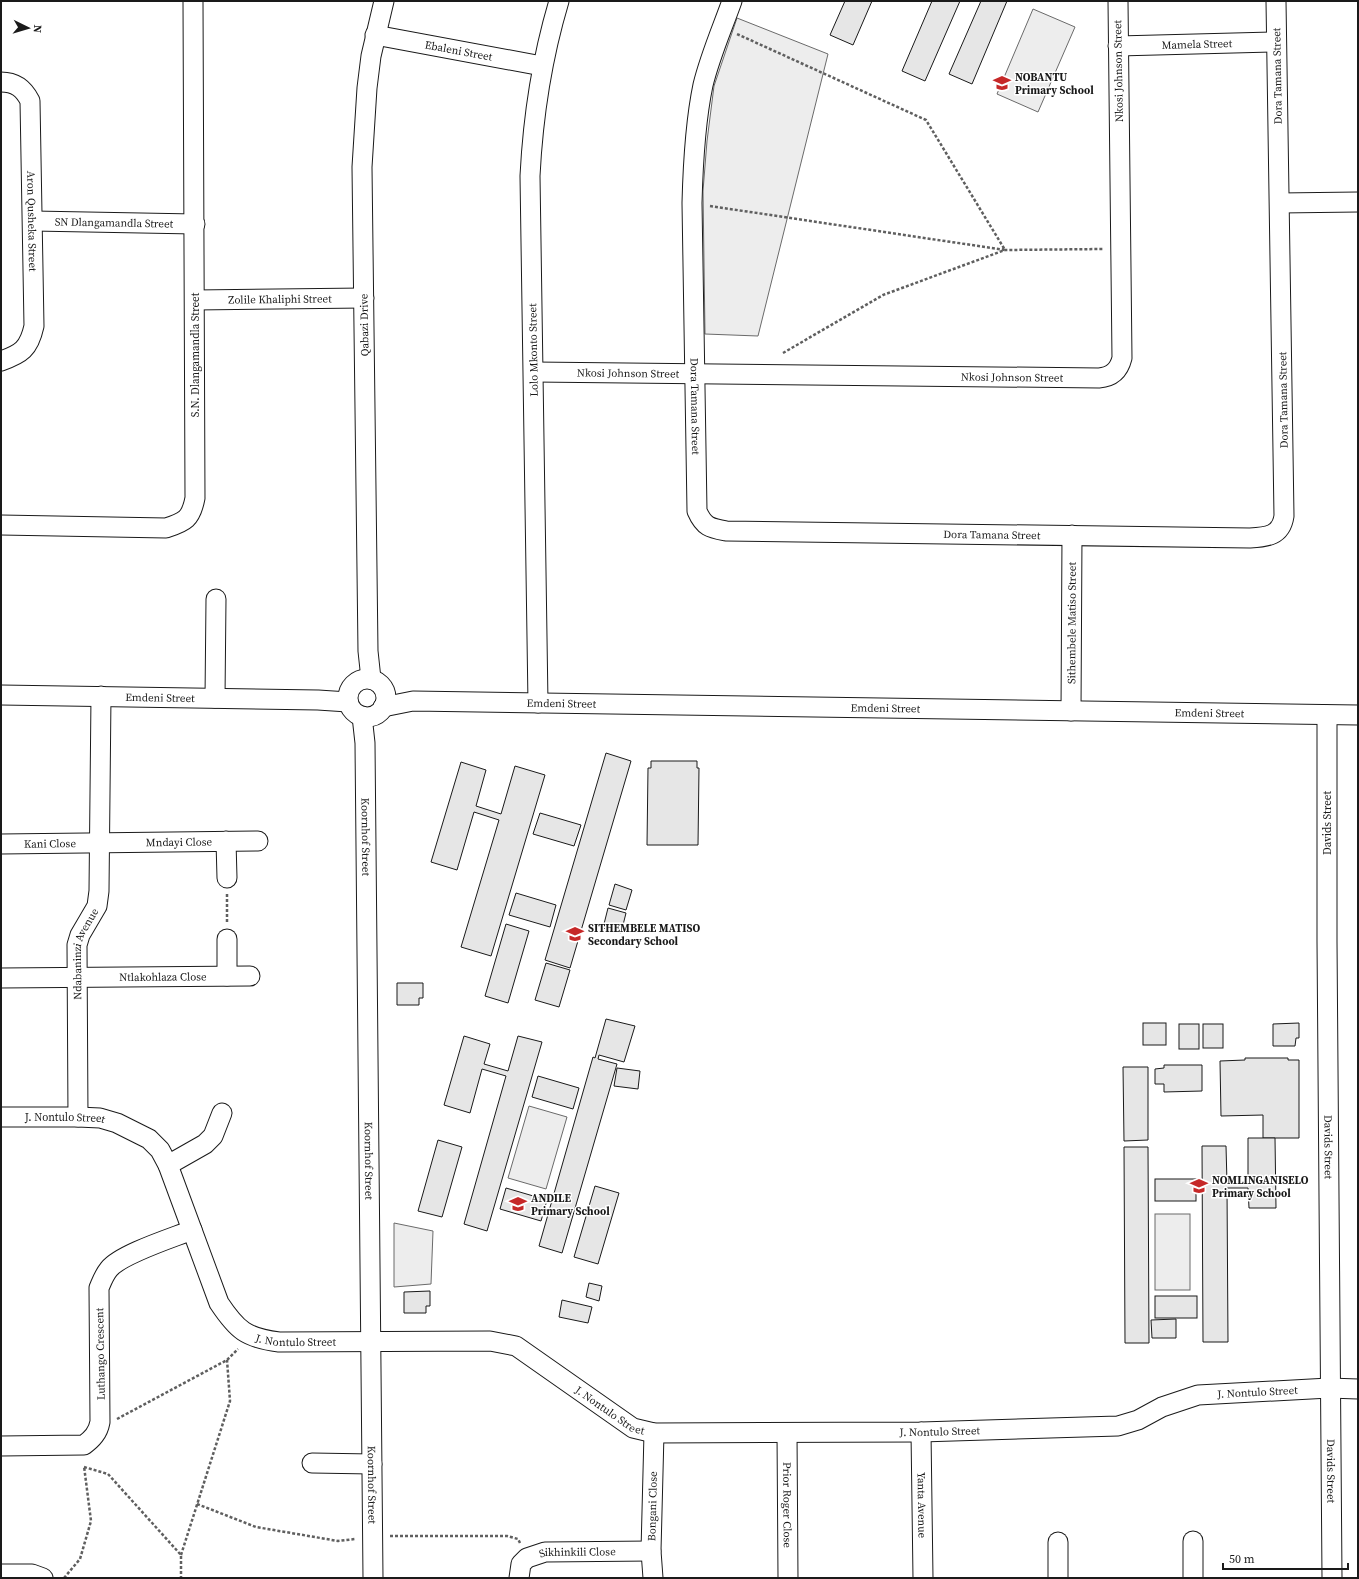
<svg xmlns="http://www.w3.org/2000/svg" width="1359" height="1579" viewBox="0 0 1359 1579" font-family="'Source Serif 4',serif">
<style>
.built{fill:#ededed;stroke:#6a6a6a}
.building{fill:#e6e6e6;stroke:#1a1a1a}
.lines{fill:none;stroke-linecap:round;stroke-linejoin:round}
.minor-casing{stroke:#1a1a1a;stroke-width:21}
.path{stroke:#5f5f5f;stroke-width:2.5;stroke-dasharray:3 2;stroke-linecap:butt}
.minor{stroke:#fff;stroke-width:19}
.labels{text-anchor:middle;stroke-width:3;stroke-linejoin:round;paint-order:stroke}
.street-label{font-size:11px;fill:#1a1a1a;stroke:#fff}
.poi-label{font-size:11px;font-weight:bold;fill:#1a1a1a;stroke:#fff;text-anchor:start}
</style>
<rect width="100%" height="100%" fill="#fff"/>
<g class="built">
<polygon points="1033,9 1075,27 1038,112 997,94"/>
<polygon points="737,18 828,54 758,336 705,334 703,191 707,141 714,86"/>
<polygon points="529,1106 567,1117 546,1189 508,1178"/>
<rect x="1155" y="1214" width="35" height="76"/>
<polygon points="394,1223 433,1231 431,1284 394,1287"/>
</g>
<g class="building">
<polygon points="845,1 872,1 853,45 830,35"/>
<polygon points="932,1 960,1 925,81 902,71"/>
<polygon points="981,1 1007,1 972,84 949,74"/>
<polygon points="606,753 631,761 570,968 545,960"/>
<polygon points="651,761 697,761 697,768 699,768 698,845 647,845 648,768 651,768"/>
<polygon points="461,762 486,770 476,806 501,814 515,766 545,775 491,956 461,947 499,820 474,812 457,870 431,862"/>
<polygon points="540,813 581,825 574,846 533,834"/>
<polygon points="615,884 632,890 626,910 609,905"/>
<polygon points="516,893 556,905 550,927 509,915"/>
<polygon points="608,908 626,913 621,933 603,928"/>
<polygon points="506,924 529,931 508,1003 485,996"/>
<polygon points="546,963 570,970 559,1007 535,1000"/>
<polygon points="397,983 423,983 423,998 419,998 419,1005 397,1005"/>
<polygon points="606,1019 635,1026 624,1062 599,1055 598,1059 617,1064 562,1253 539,1246 593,1057 595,1058"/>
<rect x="1143" y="1023" width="23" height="22"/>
<polygon points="1299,1023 1299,1038 1296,1038 1295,1046 1273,1046 1273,1024"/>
<rect x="1179" y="1024" width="20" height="25"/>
<rect x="1203" y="1024" width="20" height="24"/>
<polygon points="464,1036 490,1044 484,1064 508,1071 518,1036 542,1042 487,1231 464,1224 506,1076 482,1069 470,1113 444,1105"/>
<polygon points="1245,1058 1288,1058 1288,1060 1299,1060 1299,1138 1263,1138 1263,1115 1221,1116 1220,1061 1245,1060"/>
<polygon points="1164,1065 1202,1065 1202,1091 1164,1092 1164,1084 1155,1084 1155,1069 1164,1068"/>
<polygon points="1123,1067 1148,1067 1148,1140 1124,1141"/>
<polygon points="617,1068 640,1071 638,1089 614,1086"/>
<polygon points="538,1076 579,1088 573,1109 532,1097"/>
<polygon points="1248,1138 1275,1138 1276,1208 1249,1208 1248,1188 1227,1188 1228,1342 1203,1342 1202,1146 1226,1146 1227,1183 1248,1182"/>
<polygon points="438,1140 462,1147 442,1217 418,1211"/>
<polygon points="1124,1147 1148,1147 1149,1343 1125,1343"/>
<rect x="1155" y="1179" width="41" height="22"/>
<polygon points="595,1186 619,1193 598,1264 574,1257"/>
<polygon points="506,1188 547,1200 541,1221 500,1209"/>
<polygon points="589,1283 602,1286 599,1301 586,1297"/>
<polygon points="430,1291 430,1306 426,1306 426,1313 404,1313 404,1292"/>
<rect x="1155" y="1296" width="42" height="22"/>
<polygon points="562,1300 592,1307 588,1323 559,1317"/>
<polygon points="1176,1319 1176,1338 1152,1338 1151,1320"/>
</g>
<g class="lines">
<g class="minor-casing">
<g id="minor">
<path id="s1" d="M732,1c-10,28 -22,55 -29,84 -8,38 -10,79 -11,118l5,308c7,16 13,17 29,20l524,7c17,-1 31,-2 34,-22l-8,-515"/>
<path id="s2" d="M375,35l167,31"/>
<path id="s3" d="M1118,46l158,-4"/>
<path id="s4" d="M1,82c15,0 23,7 29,19l4,225c-5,23 -13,28 -33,35"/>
<polyline points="1280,203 1358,202"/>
<path id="s5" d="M33,221l162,3"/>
<path id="s6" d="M195,300l169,-2"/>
<path id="s7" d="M534,372l565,6c13,-1 20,-8 23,-20l-4,-357"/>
<path d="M1,525l165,3c19,-6 25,-9 29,-30l-2,-497"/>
<polyline points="371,679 368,651 362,167 367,88 371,56 384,1"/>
<circle cx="367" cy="698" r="19"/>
<path id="s8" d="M1,695l317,5 30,2"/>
<polyline points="215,698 216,599"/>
<path d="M538,703l-8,-527c3,-60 12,-118 29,-175"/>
<path id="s9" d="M383,707l30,-6 945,14"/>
<path id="s10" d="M1071,711l1,-176"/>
<path id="s11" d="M1327,715v226l5,637"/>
<path id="s12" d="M362,716l3,27 8,835"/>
<polyline points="226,841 227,878"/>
<path id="s13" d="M1,844l257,-3"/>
<polyline points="227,939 227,976"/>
<path id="s14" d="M1,978l249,-2"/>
<path id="s15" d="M1,1117h77l22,1 17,5 32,16 11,11 8,15 51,138c18,27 27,35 60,39l211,-1 26,5 117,82 21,5 267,-1 197,-6 20,-6 24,-13 36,-12 131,-7 29,1"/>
<path id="s16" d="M78,1117l-1,-172 3,-10 17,-29 2,-15 2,-195"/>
<polyline points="168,1165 205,1144 213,1136 222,1113"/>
<path id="s17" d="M921,1432l2,146"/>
<path id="s18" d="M787,1433l1,145"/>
<path d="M1,1446l83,-1c8,-6 14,-12 16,-23l-1,-134c3,-7 5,-13 10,-19 12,-15 63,-31 83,-39"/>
<polyline points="312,1463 372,1464"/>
<polyline points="1193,1541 1193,1578"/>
<polyline points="1058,1542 1058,1578"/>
<polyline points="1,1574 32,1574 43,1578"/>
<path id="s19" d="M519,1578l2,-14 6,-6 18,-6 106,-1"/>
<path id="s20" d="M653,1578l-2,-27 3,-118"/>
</g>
</g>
<g class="path">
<polyline points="710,206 1005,250 926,120 737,34"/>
<polyline points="783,353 883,295 1005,250 1104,249"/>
<polyline points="227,894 227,923"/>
<polyline points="117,1419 227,1360 238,1349"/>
<polyline points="84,1467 108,1474 181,1555 181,1578"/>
<polyline points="197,1504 256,1527 338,1541 355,1539"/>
<polyline points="390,1536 507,1536 518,1539 520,1543"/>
<polyline points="181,1555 230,1401 227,1360"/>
<polyline points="64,1578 80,1559 91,1521 84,1466"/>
</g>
<use href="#minor" class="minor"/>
</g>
<defs>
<g id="school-bare" transform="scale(1.38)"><path d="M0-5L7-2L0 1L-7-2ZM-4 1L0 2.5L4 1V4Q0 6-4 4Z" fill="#c62828" stroke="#fff" stroke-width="2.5" paint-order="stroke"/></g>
</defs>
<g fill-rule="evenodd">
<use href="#school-bare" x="1002" y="83"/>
<use href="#school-bare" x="575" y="934"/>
<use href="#school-bare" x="1199" y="1186"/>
<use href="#school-bare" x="518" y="1204"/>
</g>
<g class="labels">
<g class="street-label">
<text dy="4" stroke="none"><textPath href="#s3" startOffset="79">Mamela Street</textPath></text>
<text dy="4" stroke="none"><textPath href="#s2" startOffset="85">Ebaleni Street</textPath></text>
<text transform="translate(1118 71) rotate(-91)" y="4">Nkosi Johnson Street</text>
<text transform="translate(1277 76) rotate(-91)" y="4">Dora Tamana Street</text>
<text dy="4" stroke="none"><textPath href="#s4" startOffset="157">Aron Qusheka Street</textPath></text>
<text dy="4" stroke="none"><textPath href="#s5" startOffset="81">SN Dlangamandla Street</textPath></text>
<text dy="4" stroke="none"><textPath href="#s6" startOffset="85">Zolile Khaliphi Street</textPath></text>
<text transform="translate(364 325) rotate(-91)" y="4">Qabazi Drive</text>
<text transform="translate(533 350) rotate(-91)" y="4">Lolo Mkonto Street</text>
<text transform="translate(195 355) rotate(-90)" y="4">S.N. Dlangamandla Street</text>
<text dy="4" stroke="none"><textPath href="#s7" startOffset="94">Nkosi Johnson Street</textPath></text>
<text dy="4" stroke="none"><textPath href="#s7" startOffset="478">Nkosi Johnson Street</textPath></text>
<text transform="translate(1283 400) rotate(-91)" y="4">Dora Tamana Street</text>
<text dy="4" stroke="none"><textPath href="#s1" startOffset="411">Dora Tamana Street</textPath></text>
<text dy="4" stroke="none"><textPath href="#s1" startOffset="819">Dora Tamana Street</textPath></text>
<text dy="4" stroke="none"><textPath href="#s10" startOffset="88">Sithembele Matiso Street</textPath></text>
<text dy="4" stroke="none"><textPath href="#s8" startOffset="159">Emdeni Street</textPath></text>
<text dy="4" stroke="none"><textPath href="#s9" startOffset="179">Emdeni Street</textPath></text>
<text dy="4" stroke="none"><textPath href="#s9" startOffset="503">Emdeni Street</textPath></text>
<text dy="4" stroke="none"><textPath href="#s9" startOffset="827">Emdeni Street</textPath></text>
<text transform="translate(1327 823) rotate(-90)" y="4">Davids Street</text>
<text dy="4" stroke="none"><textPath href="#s12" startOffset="121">Koornhof Street</textPath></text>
<text dy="4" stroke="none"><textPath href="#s13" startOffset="178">Mndayi Close</textPath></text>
<text dy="4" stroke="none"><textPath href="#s13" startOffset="49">Kani Close</textPath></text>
<text dy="4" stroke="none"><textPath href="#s16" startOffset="165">Ndabaninzi Avenue</textPath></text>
<text dy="4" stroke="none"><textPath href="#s14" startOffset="162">Ntlakohlaza Close</textPath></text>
<text dy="4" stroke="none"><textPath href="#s15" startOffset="64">J. Nontulo Street</textPath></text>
<text dy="4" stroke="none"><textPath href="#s11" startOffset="432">Davids Street</textPath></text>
<text dy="4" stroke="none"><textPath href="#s12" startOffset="445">Koornhof Street</textPath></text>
<text dy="4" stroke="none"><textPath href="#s15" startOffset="424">J. Nontulo Street</textPath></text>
<text transform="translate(100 1354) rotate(-91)" y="4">Luthango Crescent</text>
<text dy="4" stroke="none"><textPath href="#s15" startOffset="1419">J. Nontulo Street</textPath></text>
<text dy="4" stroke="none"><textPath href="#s15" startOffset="759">J. Nontulo Street</textPath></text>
<text dy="4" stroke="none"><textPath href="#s15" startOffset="1095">J. Nontulo Street</textPath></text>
<text dy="4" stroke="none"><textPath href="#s11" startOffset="756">Davids Street</textPath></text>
<text dy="4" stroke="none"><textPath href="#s12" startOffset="769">Koornhof Street</textPath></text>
<text dy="4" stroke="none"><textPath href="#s18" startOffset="72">Prior Roger Close</textPath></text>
<text dy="4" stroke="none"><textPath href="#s17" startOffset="73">Yanta Avenue</textPath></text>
<text dy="4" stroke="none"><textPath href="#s20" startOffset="72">Bongani Close</textPath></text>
<text dy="4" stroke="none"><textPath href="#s19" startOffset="74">Sikhinkili Close</textPath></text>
</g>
<g class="poi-label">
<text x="1015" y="81">NOBANTU<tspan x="1015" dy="13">Primary School</tspan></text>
<text x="588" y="932">SITHEMBELE MATISO<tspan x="588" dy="13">Secondary School</tspan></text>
<text x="1212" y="1184">NOMLINGANISELO<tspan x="1212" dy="13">Primary School</tspan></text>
<text x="531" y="1202">ANDILE<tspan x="531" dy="13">Primary School</tspan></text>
</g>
</g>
<rect width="1359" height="1579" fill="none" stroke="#1a1a1a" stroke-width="4"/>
<g transform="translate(28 28) rotate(95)" stroke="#ffffff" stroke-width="3" paint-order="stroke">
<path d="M0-3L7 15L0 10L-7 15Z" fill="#1a1a1a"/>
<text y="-6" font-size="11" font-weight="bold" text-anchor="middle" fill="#1a1a1a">N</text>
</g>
<path d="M1223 1563v6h125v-6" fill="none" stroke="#1a1a1a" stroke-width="2"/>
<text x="1229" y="1563" font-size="12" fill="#1a1a1a" stroke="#ffffff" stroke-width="3" paint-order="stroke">50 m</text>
</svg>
